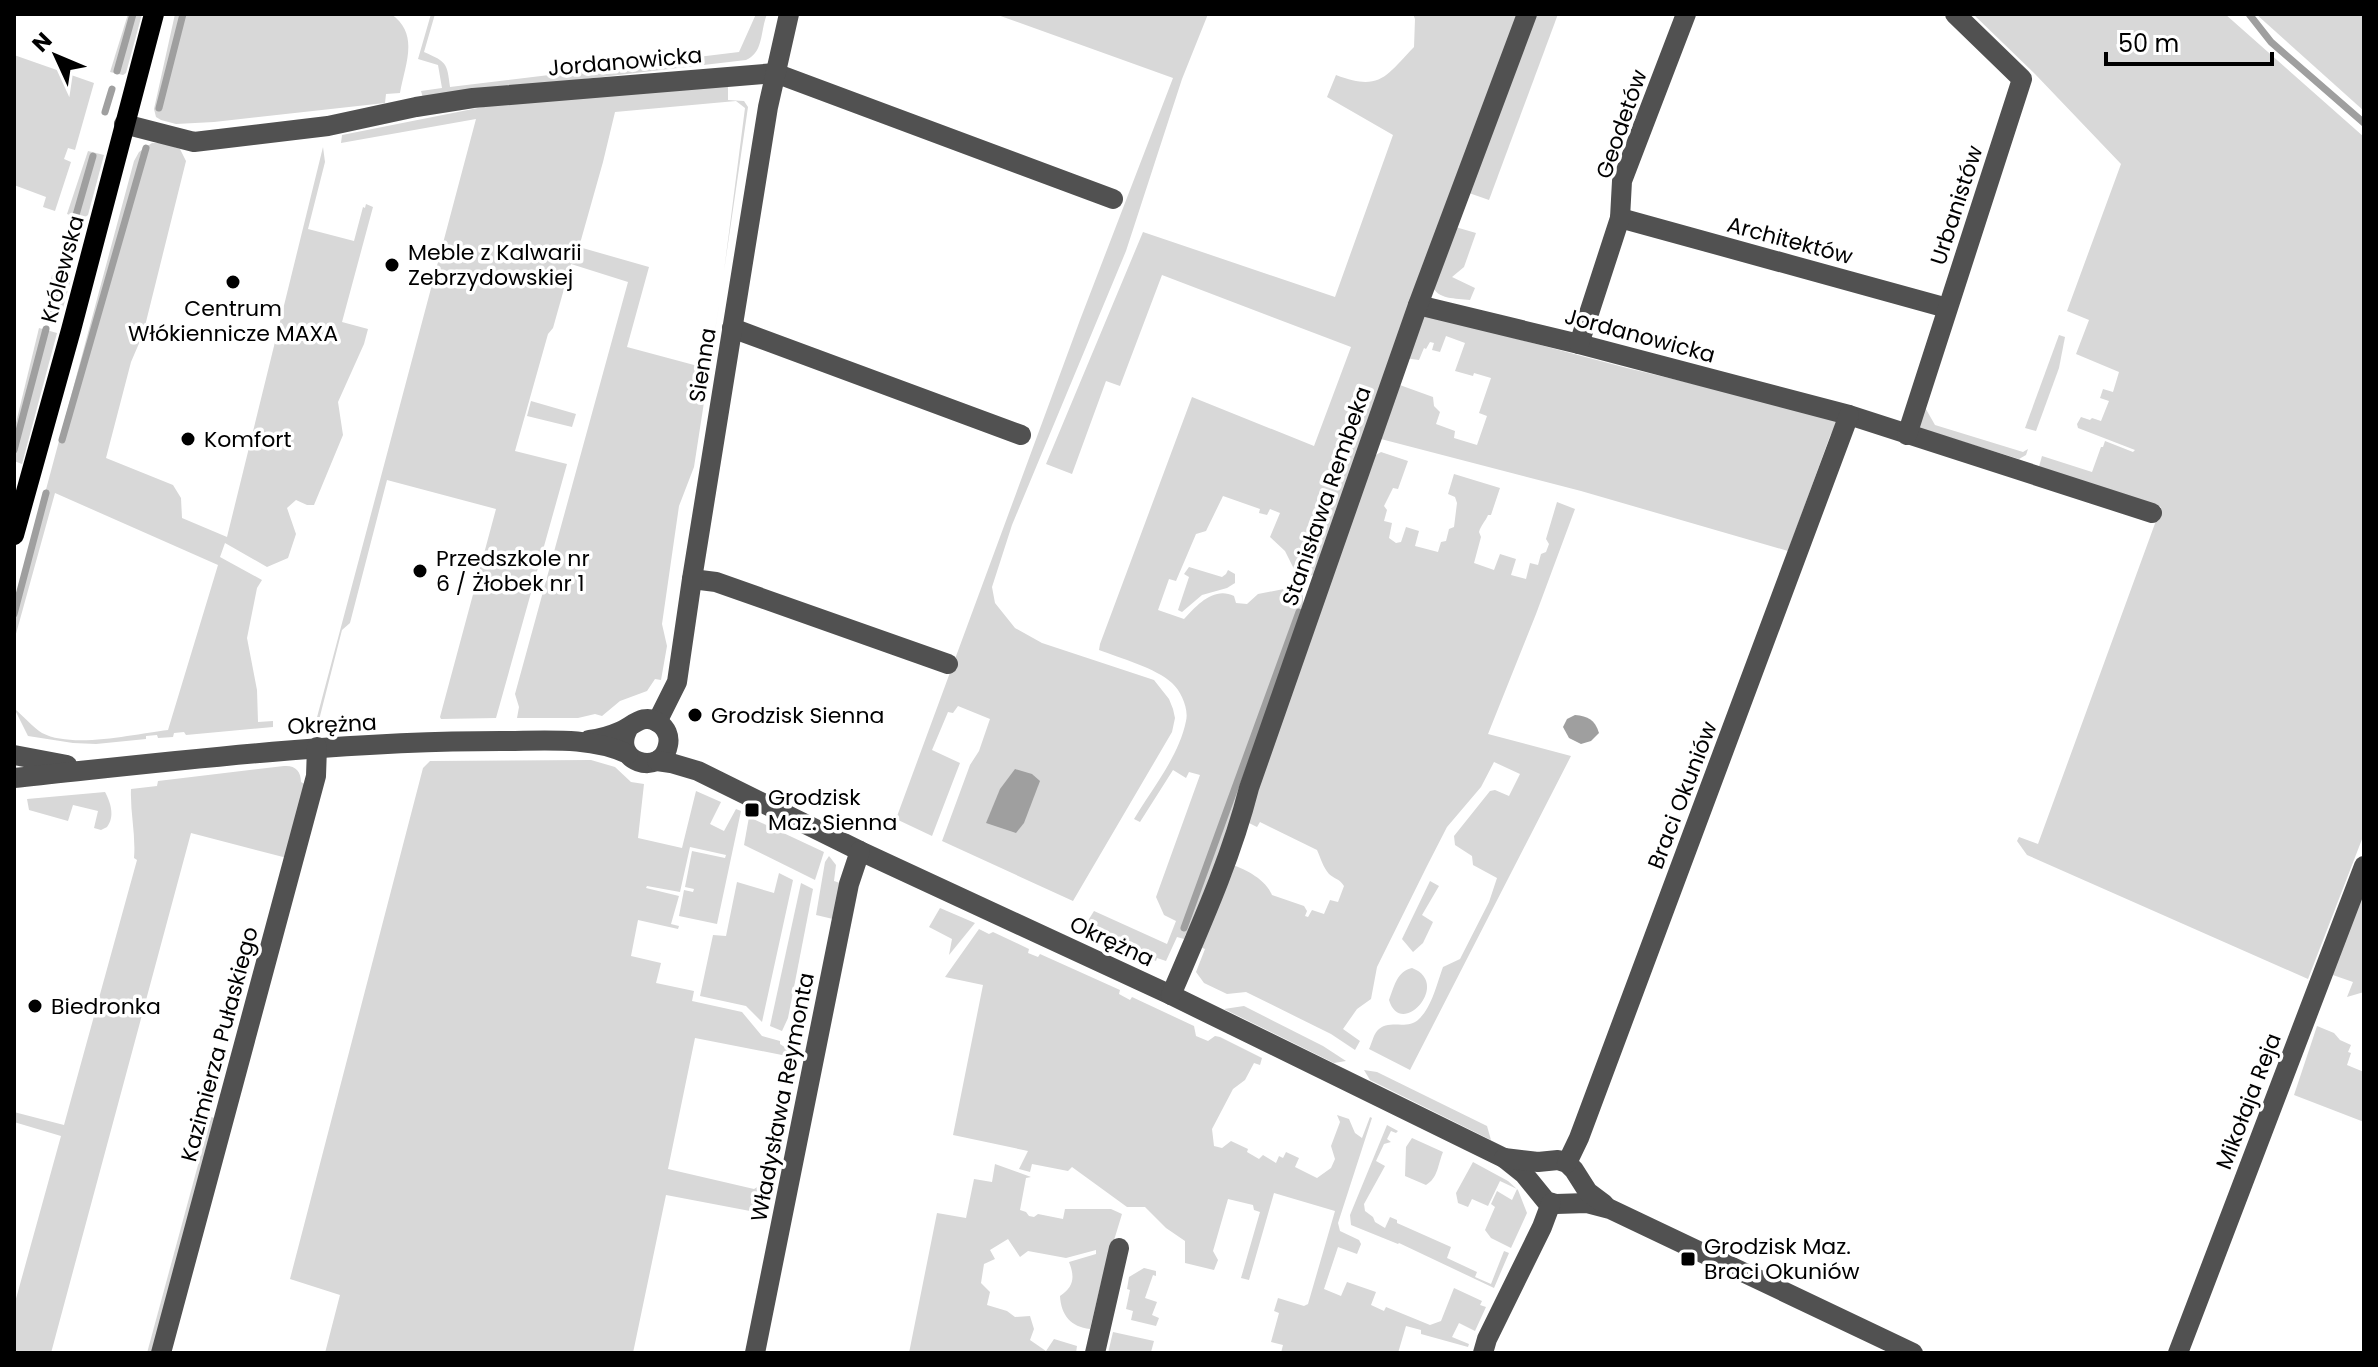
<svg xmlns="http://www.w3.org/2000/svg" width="2378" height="1367" viewBox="0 0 2378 1367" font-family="Poppins,sans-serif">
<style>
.green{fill:#d8d8d8}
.water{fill:#9f9f9f}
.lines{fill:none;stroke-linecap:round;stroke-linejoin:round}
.stream{stroke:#9f9f9f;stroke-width:7}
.minor{stroke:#515151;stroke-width:20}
.major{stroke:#000;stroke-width:20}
.poi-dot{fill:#000;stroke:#fff;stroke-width:3}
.labels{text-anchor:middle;stroke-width:7;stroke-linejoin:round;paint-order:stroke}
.street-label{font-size:22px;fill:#000;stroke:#fff}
.poi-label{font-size:22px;fill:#000;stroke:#fff;text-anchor:start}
</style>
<rect width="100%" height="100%" fill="#fff"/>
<g class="green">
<polygon points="128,14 142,14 126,73 123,75 110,72"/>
<path d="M175,14h216c29,20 14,50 9,79l-14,1 -1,9 -171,19 -38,2 -15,-4 -5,-3 -2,-8z"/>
<path d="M431,14h4l-11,38c23,10 23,11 26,35l289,-35 17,-38h11c-7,17 -3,38 -21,46l-323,38 -2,-7 21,-3 -4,-23 -20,-6z"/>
<polygon points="995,14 1208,14 1182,79 1126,251 1012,525 992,587 995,603 1015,628 1042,643 1154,680 1169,699 1173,709 1175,718 1172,732 1073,901 942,841 970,765 979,751 990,719 958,706 953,713 948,712 932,750 960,763 932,836 896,819 1080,320 1173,78"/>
<path d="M1413,14h105l-203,560 -10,4 -8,-3 -12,-24 -15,-14 10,-24 -10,-4 -3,6 -8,-2 1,-4 -37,-13 -17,35 -10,3 -20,47 -7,-2 -11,31 26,9c13,-14 30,-33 50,-23l2,7 11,1 11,-10 41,-8 3,2 2,22 -67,199 -48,126 -3,-1 -2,5 -7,-2 -11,24 -9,-3 -1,3 -72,-34 10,-16 73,33 9,-23 -12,-6 -8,-18 44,-122 -11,-3 -3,6 -13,-8 -33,52 -6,-3c18,-30 45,-63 52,-98 3,-12 -5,-30 -14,-38 -16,-15 -52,-25 -73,-33l1,-6 92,-247 122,49 37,-99 -189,-72 -42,111 -14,-5 -34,93 -26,-10 97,-232 192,65 58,-162 -66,-38 9,-22c44,17 50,1 78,-28l1,-28z"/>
<polygon points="1535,14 1558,14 1489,200 1469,193"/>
<polygon points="1973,14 2225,14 2364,137 2364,834 2308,979 2027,855 2017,841 2019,837 2038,844 2161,507 2038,470 2042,456 2092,472 2101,447 2103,447 2105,441 2133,452 2135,450 2078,428 2077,424 2081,417 2090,420 2092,418 2101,421 2109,401 2100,398 2103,389 2113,392 2119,372 2076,354 2089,320 2067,311 2121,164 2035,74"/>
<polygon points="2256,14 2364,14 2364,111"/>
<polygon points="14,55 94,83 75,150 68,148 64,159 71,162 55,211 43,207 46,197 14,185"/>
<polygon points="694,86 728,87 728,100 744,101 748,107 724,271 745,108 736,101 615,112 603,162 579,247 649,267 627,347 709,369 721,292 694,467 679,506 662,624 667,646 661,680 655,679 647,691 620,701 602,716 595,714 578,718 517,718 519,707 515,694 628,282 571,264 553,328 548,334 515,451 567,464 496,718 441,719 440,717 496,509 387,480 350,623 342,630 319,720 316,721 476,119 341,143 342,135 493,105"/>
<path d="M152,143h11l17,6 6,12 -43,173 -12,28 -25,96 67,27 8,13 1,20 45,19 96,-390 2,15 -17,67 46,12 9,-34 2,1 1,-4 7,3 -31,115 26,7 -4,15 -26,58 5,33 -29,70h-7l-11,-5 -9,8 9,26 -8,24 -21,9 -42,-24 -5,14 42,23 -5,8 -10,50 10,52 1,32 15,-1v6l-87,8 -2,-3 -10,1 -1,4 -15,1 -1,-3 -11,1v3l-50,5 -23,-1 -45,-7 -14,-28c7,6 21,21 28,25 31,16 92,1 126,-3l50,-165 -163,-72 -41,148v-32l120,-448 5,-9z"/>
<polygon points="88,151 104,155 88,215 82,219 67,214"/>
<path d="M1452,226l24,7 -12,34 -12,10 23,11 -5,12c-14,-2 -33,0 -38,-15z"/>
<polygon points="52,275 71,279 61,315 44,311"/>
<polygon points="1426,315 1627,368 1839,419 1830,436 1788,551 1581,491 1377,438 1397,384 1433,397 1434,406 1440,412 1436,424 1455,431 1454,438 1477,445 1487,416 1479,413 1491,378 1474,373 1473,376 1455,371 1465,343 1446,336 1440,352 1432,350 1434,343 1430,342 1426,349 1424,348 1419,360 1404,358 1419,318"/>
<polygon points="39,328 57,333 22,464 14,461 14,431"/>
<polygon points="2059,335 2065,337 2059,368 2036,431 2025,428"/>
<polygon points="531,401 576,414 572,427 527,416"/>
<polygon points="1923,404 1935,425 2023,452 2028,449 2026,455 2019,459 1915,427"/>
<path d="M1381,452l27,9 -10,28 -5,-1 -9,18 3,4 -3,11 8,2 -3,15 7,5 5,-1 5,-15 13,4 -4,15 23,6 3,-10 5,-1 3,-12 5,-2 3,-24 -2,-6 -7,-3 6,-20 46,14 -9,27h-3c-3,7 -7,10 -9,17l2,5 -7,26 20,7 6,-16 16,5 -5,16 15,4 4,-16 8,2 3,-11 5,-2 3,-8 -3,-5 11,-37 18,7 -39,105 -48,120 83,22 -161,314 -41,-21c3,-6 4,-13 8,-18 12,-13 30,0 42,-12 13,-12 18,-36 24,-52l17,-8 29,-57 8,-24 -24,-13 -1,-9 -17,-11 -1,-9 36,-45 5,-1 14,6 11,-22 -26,-12 -13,25 -34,40 -20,39 -50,101 -6,32 -14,10 -14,20 17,12 -5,9 -24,-16 -85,-42 -19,2 -23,-11 -8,-11 9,-23 -5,-2 32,-82c14,4 34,15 40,30l32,11 3,5 -2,5 3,1 4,-7 12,4 6,-14 8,2 6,-16c-5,-8 -10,-7 -15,-12 -6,-7 -8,-15 -12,-24l-57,-28 -3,5 -10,-5 122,-363z"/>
<polygon points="1189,567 1222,577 1226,574 1228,570 1235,574 1235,583 1227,588 1202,595 1182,612 1178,610 1189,577 1184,574"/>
<polygon points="591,760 615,767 631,782 644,784 638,838 682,848 696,791 721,802 710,824 724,831 736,809 741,811 717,924 679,916 684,890 693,892 694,889 685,887 692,851 725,858 726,855 690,847 680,892 647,886 646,888 679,896 671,924 679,926 678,929 638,920 631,956 661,963 656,983 694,991 692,1001 742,1012 762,1036 780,1041 780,1044 792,1052 792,1057 695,1038 668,1169 754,1189 767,1181 759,1219 750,1211 666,1195 633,1353 325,1353 340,1295 290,1279 423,768 430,761"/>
<path d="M284,766c11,-1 17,5 17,16l5,3 -19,73 -96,-25 -140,520h-37v-47l47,-170 -47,-14v-10l50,13 73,-265 -3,-2c2,-23 -4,-46 -3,-69l26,-3 1,-5z"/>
<path d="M105,792c6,11 10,25 2,35l-6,3 -7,-2 4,-17 -25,-6 -5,16 -39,-11 -2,-11z"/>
<polygon points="749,817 824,852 815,880 744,845"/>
<polygon points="829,856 836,865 834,881 840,883 833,919 816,915 825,862"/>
<polygon points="779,873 793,880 762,1022 746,1006 700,996 713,935 726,936 737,882 774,893"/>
<polygon points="1430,881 1439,886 1422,915 1433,922 1423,943 1413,952 1402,939"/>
<polygon points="801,883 813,889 788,1018 782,1031 770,1026"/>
<polygon points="2364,890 2364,992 2347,997 2353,982 2330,974"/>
<polygon points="940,908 975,923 949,955 952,939 929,927"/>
<polygon points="979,929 989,934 993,932 1029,949 1028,953 1038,957 1040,954 1120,990 1119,994 1130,1000 1132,997 1194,1026 1196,1036 1208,1041 1215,1036 1220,1037 1262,1058 1260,1065 1254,1063 1245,1080 1233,1089 1212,1129 1214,1146 1222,1148 1231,1141 1248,1149 1247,1152 1259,1159 1263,1155 1276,1163 1279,1156 1283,1158 1286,1152 1299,1158 1295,1167 1317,1178 1331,1168 1335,1159 1331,1146 1340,1122 1337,1115 1349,1119 1355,1133 1362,1138 1370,1117 1372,1118 1338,1223 1340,1231 1359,1240 1361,1244 1357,1254 1338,1247 1324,1289 1341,1296 1347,1282 1376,1292 1371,1305 1384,1311 1386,1307 1430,1325 1441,1321 1454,1288 1482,1301 1480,1305 1486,1307 1475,1331 1459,1323 1452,1337 1469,1344 1468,1347 1421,1334 1421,1330 1406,1326 1398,1353 1281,1353 1283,1345 1271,1342 1279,1313 1274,1311 1278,1298 1304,1306 1308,1304 1335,1211 1274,1193 1249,1280 1241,1278 1260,1212 1254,1210 1253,1205 1228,1199 1213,1251 1218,1260 1214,1270 1185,1263 1185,1241 1166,1228 1145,1207 1127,1207 1072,1167 1068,1171 1032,1164 1030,1172 1019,1169 1028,1151 953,1135 983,985 945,977"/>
<path d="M1412,968c40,15 -11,72 -23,32 5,-13 8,-29 23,-32z"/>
<polygon points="1244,1006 1323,1046 1346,1061 1334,1063 1224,1009"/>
<polygon points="2317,1026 2334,1033 2340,1040 2351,1045 2348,1052 2351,1053 2347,1065 2364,1072 2364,1122 2294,1095"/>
<polygon points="1364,1070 1377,1072 1487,1126 1491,1140 1370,1080"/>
<polygon points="211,1117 215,1118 153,1353 147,1353"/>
<polygon points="1387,1125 1398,1131 1396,1133 1391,1131 1387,1139 1391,1142 1384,1144 1376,1161 1385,1166 1364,1204 1365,1211 1373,1217 1375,1222 1385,1228 1390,1217 1397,1220 1397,1223 1451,1247 1447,1258 1477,1272 1475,1277 1491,1284 1504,1251 1509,1253 1494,1288 1399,1243 1398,1244 1351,1225 1350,1215"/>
<path d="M1412,1138l31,14c-5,12 -5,26 -17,33l-21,-9 1,-29z"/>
<polygon points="1473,1162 1508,1181 1518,1190 1527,1213 1511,1248 1491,1238 1485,1230 1495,1207 1491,1204 1497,1191 1512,1200 1517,1189 1500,1181 1488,1206 1472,1199 1468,1207 1458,1203 1456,1193"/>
<path d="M995,1164l36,13 -5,1 -6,32 6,2 3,4 5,1 4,-3 25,5 2,-10h46l11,5 -21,69 -11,46c-19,-2 -29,-14 -30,-33 14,-9 15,-19 9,-34l27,-8v-4l-30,8 -38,-7 -8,6 -12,-18 -18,11 5,9 -11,5 -3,19 9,9 -3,13 20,6 8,6 15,-1 4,13 -4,11 16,11 8,-12 23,7 -1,7h-167l28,-140 29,5 8,-39 18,3z"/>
<polygon points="1144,1268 1156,1271 1156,1276 1153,1275 1145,1298 1157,1302 1152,1315 1159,1318 1156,1326 1131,1320 1133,1311 1126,1309 1130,1290 1127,1289 1129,1277"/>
<polygon points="1113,1332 1154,1341 1151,1352 1155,1353 1108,1353"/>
</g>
<g class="water">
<path d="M1575,715c13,1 20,5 24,18l-8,8 -10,3 -12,-6 -6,-11 4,-8z"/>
<polygon points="1015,769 1032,774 1040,781 1024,823 1016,833 986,823 1000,789"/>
</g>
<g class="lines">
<g class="stream">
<polyline points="2249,14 2271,42 2364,123"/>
<polyline points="117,71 133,14"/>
<polyline points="159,108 183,14"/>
<polyline points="105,112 112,89"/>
<polyline points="76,215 93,156"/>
<polyline points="65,254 71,234"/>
<polyline points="50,314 57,286"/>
<polyline points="62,440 146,148"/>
<polyline points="14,450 46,329"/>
<polyline points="14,614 46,493"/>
<polyline points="1184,928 1299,612"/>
</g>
<g class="minor">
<polyline points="124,124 194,142 328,126 416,107 473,98 775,73 1113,199"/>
<polyline points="1620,218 1947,308"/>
<polyline points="1418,305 1579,344 1849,415 2152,513"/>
<polyline points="732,328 1021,435"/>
<polyline points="1579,344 1620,218 1622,181 1686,14"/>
<polyline points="1907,435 2022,79 1955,14"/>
<polyline points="692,579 716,582 948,664"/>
<polyline points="657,722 677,682 692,579 768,107 789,14"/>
<path d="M589,740c10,-1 21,-4 30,-8 14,-6 25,-20 40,-9 7,5 11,13 9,22 -6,33 -60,17 -39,-18"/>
<polyline points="14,755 67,765"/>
<polyline points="657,761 671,763 698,771 860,851 1171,995 1504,1158 1524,1174 1546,1201 1556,1204 1587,1203 1610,1209 1913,1353"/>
<path d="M14,778c162,-17 324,-37 487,-37 41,0 89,-5 127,13"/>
<path d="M1171,995c29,-68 60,-136 78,-207l169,-483 109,-291"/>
<polyline points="1504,1158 1538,1162 1558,1160 1567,1163 1574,1170 1588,1192 1604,1204"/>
<polyline points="1567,1163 1579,1138 1849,415"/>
<polyline points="161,1353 316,776 317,747"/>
<polyline points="755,1353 849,884 860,851"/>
<polyline points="1095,1353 1119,1248"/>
<polyline points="1483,1353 1487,1339 1542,1227 1551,1203"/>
<polyline points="2178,1353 2364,866"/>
</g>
<polyline class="major" points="14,535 71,330 154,14"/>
</g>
<g class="poi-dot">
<circle cx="392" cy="265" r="8"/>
<circle cx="233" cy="282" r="8"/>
<circle cx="188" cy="439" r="8"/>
<circle cx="420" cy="571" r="8"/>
<circle cx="695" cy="715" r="8"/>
<rect x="744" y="802" width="16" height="16" rx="4"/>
<circle cx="35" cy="1006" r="8"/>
<rect x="1680" y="1251" width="16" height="16" rx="4"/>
</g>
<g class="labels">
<g class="street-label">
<text transform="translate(625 61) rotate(-5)" y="8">Jordanowicka</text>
<text transform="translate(1621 124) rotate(-71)" y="8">Geodetów</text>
<text transform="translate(1956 205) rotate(-72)" y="8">Urbanistów</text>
<text transform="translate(1790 240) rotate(15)" y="8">Architektów</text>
<text transform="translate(62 269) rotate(-75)" y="8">Królewska</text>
<text transform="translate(1640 335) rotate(15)" y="8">Jordanowicka</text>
<text transform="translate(702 365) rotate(-81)" y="8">Sienna</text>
<text transform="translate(1326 496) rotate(-71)" y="8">Stanisława Rembeka</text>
<text transform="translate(332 724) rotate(-3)" y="8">Okrężna</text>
<text transform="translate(1682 795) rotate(-69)" y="8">Braci Okuniów</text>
<text transform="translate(1112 941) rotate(25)" y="8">Okrężna</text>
<text transform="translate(219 1044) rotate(-75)" y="8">Kazimierza Pułaskiego</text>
<text transform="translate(782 1097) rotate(-79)" y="8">Władysława Reymonta</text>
<text transform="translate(2248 1101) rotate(-69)" y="8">Mikołaja Reja</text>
</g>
<g class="poi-label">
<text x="408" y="260">Meble z Kalwarii<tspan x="408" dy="25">Zebrzydowskiej</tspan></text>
<text x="233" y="316" text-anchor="middle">Centrum<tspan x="233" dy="25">Włókiennicze MAXA</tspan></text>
<text x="204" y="447">Komfort</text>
<text x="436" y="566">Przedszkole nr<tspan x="436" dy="25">6 / Żłobek nr 1</tspan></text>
<text x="711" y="723">Grodzisk Sienna</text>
<text x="768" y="805">Grodzisk<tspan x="768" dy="25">Maz. Sienna</tspan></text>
<text x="51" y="1014">Biedronka</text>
<text x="1704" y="1254">Grodzisk Maz.<tspan x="1704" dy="25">Braci Okuniów</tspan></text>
</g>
</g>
<rect width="2378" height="1367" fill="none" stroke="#000000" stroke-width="32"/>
<g transform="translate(56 56) rotate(314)" stroke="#ffffff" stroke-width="6" paint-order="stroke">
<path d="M0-6L14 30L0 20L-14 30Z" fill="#000000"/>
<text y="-12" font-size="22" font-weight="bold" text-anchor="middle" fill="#000000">N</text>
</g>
<path d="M2106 52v12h166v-12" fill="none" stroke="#000000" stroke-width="4"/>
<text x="2118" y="52" font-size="24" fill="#000000" stroke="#ffffff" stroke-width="6" paint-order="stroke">50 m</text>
</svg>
